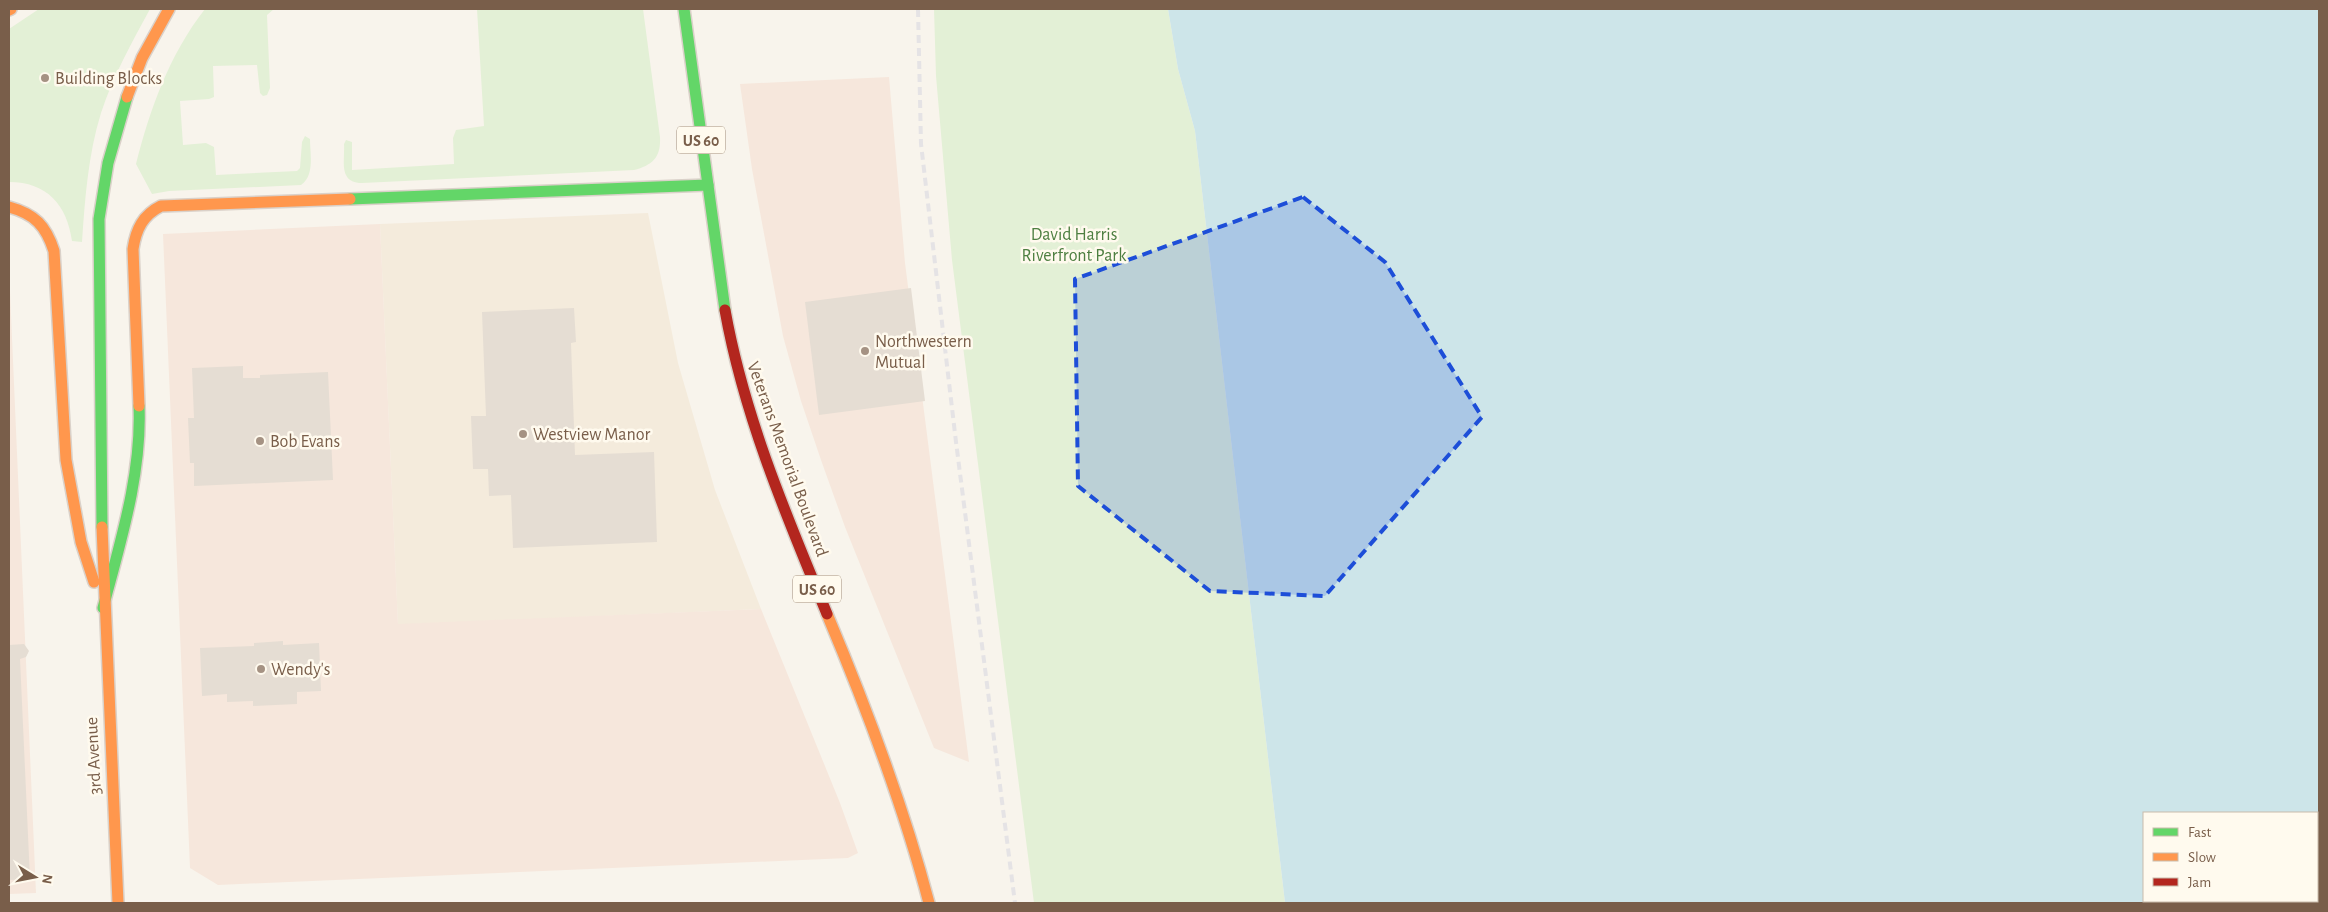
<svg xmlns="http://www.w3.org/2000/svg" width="2328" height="912" viewBox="0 0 2328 912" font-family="'Alegreya Sans',sans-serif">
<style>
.residential{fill:#f4ebdc}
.commercial{fill:#f6e7dc}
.green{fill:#e3f0d6}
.water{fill:#cde5e9;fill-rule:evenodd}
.building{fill:#e5ddd3}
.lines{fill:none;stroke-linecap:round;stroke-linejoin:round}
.fast-casing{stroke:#dad1c9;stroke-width:14}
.slow-casing{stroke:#dad1c9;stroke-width:14}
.jam-casing{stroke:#dad1c9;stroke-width:14}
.fast{stroke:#63d668;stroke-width:11}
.slow{stroke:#ff974d;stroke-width:11}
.jam{stroke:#b3261e;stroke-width:11}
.rail{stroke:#e5e3e5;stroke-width:4;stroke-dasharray:8 5;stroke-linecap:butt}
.marked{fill:#1d4ed8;fill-opacity:0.2;stroke:#1d4ed8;stroke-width:4;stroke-dasharray:10 6;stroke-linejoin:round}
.poi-dot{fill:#a59283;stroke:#fffaee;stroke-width:2}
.labels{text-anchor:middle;stroke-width:5;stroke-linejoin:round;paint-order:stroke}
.shield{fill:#fffaee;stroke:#a18d7b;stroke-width:1}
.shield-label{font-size:16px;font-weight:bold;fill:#795e4a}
.poi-label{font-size:18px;fill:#795e4a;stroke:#fffaee;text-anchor:start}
.park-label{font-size:18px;fill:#4e7f41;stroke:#fffaee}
.street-label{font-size:18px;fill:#795e4a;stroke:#fffaee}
</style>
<rect width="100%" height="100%" fill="#f8f4ec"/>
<polygon class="residential" points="648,213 678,363 715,490 761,609 398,625 380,224"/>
<g class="commercial">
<polygon points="889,77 905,263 969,762 934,748 845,527 821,460 801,401 783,336 752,169 740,84"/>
<polygon points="380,224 398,624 761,609 840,803 858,853 848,858 218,885 190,868 163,234"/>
<polygon points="9,268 36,893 9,894"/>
</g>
<g class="green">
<path d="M39,9h111c-18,33 -37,67 -49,104 -13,42 -16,86 -19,129l-10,-1c-5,-36 -25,-59 -63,-59v-153z"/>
<path d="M205,9h69l-7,6 3,73 -3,7 -4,1 -3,-3 -3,-28 -44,1 1,31 -5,2 -29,2 3,44 23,-2 8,4 2,28 81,-4 3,-3 2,-26 3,-6 5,3c0,15 5,36 -9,46l-132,6 -17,3 -16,-30c14,-55 33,-109 69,-155z"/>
<path d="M477,9h166l17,128c1,20 -7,28 -26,33l-272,13c-24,-1 -17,-21 -18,-39l2,-4 6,2v28l102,-6 -1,-26 3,-8 28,-4z"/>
<polygon points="934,9 1168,9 1178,69 1195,131 1285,903 1034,903 952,260 936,76"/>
</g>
<path class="water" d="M1168,9h1151v894h-1034l-90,-772 -17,-62zM2144,813h173v88h-173z"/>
<g class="building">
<polygon points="911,288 925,401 819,415 805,302"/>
<polygon points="574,308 576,342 571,343 575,455 654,452 657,542 513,548 511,495 489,496 488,469 473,469 471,416 486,416 482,312"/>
<polygon points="243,366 243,378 260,378 260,375 328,372 333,480 194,486 194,463 190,463 188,418 194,418 192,368"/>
<polygon points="283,641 283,645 319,643 321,691 297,692 297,704 253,706 253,701 227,702 227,694 202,696 200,648 254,646 254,643"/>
<polygon points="24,644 29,651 26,657 20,659 30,879 9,880 9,645"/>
</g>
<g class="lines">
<g class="fast-casing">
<g id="fast">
<polyline points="684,9 725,310"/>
<polyline points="350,199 708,185"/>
<polyline points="102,527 99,219 108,163 127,97"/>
<path d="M103,608c17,-65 39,-134 36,-202"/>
</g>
</g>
<g class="slow-casing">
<g id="slow">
<polyline points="9,10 11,9"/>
<polyline points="127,97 142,58 169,9"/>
<path d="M9,207c26,7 37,19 45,44l12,209 15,82 13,40"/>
<path d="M139,406l-6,-157c3,-20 10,-34 28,-43l189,-7"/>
<polyline points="102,527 118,903"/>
<path d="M827,614c40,95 76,190 102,289"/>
</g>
</g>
<g class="jam-casing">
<path id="jam" d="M725,310c19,106 61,205 102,304"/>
</g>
<use href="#fast" class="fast"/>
<use href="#slow" class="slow"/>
<use href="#jam" class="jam"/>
<polyline class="rail" points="918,9 921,144 956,442 1015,903"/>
</g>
<path class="marked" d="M1303,197l82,65 97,155 -157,179 -115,-5 -132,-105 -3,-207z"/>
<g class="poi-dot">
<circle cx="45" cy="78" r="5"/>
<circle cx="865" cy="351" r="5"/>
<circle cx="523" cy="434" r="5"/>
<circle cx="260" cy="441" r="5"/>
<circle cx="261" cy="669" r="5"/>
</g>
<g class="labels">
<g class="shield">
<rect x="677" y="126.5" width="48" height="27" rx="4"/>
<rect x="793" y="575.5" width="48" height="27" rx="4"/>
</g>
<g class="shield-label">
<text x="701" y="146">US 60</text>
<text x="817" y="595">US 60</text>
</g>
<g class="poi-label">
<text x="55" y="84">Building Blocks</text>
<text x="875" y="347">Northwestern<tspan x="875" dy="21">Mutual</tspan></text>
<text x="533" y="440">Westview Manor</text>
<text x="270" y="447">Bob Evans</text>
<text x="271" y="675">Wendy's</text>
</g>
<g class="park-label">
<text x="1074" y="240">David Harris<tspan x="1074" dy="21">Riverfront Park</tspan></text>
</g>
<g class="street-label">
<text transform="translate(788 459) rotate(70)" y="6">Veterans Memorial Boulevard</text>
<text transform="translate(93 756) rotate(-93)" y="6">3rd Avenue</text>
</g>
</g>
<rect width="2328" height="912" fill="none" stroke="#795e4a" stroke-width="20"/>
<rect x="2143" y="812" width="175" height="90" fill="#fffaee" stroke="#c9bcac"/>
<rect x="2153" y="828" width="25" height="8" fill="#63d668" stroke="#c9bcac"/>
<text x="2188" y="837" font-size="15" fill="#795e4a">Fast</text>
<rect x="2153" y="853" width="25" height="8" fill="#ff974d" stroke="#c9bcac"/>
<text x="2188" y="862" font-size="15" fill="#795e4a">Slow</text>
<rect x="2153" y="878" width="25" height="8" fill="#b3261e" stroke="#c9bcac"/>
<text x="2188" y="887" font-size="15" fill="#795e4a">Jam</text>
<g transform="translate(35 877) rotate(100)" stroke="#fffaee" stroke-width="4" paint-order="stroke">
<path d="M0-4L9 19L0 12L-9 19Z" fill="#795e4a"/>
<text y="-8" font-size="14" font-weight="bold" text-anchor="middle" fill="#795e4a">N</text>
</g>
</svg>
